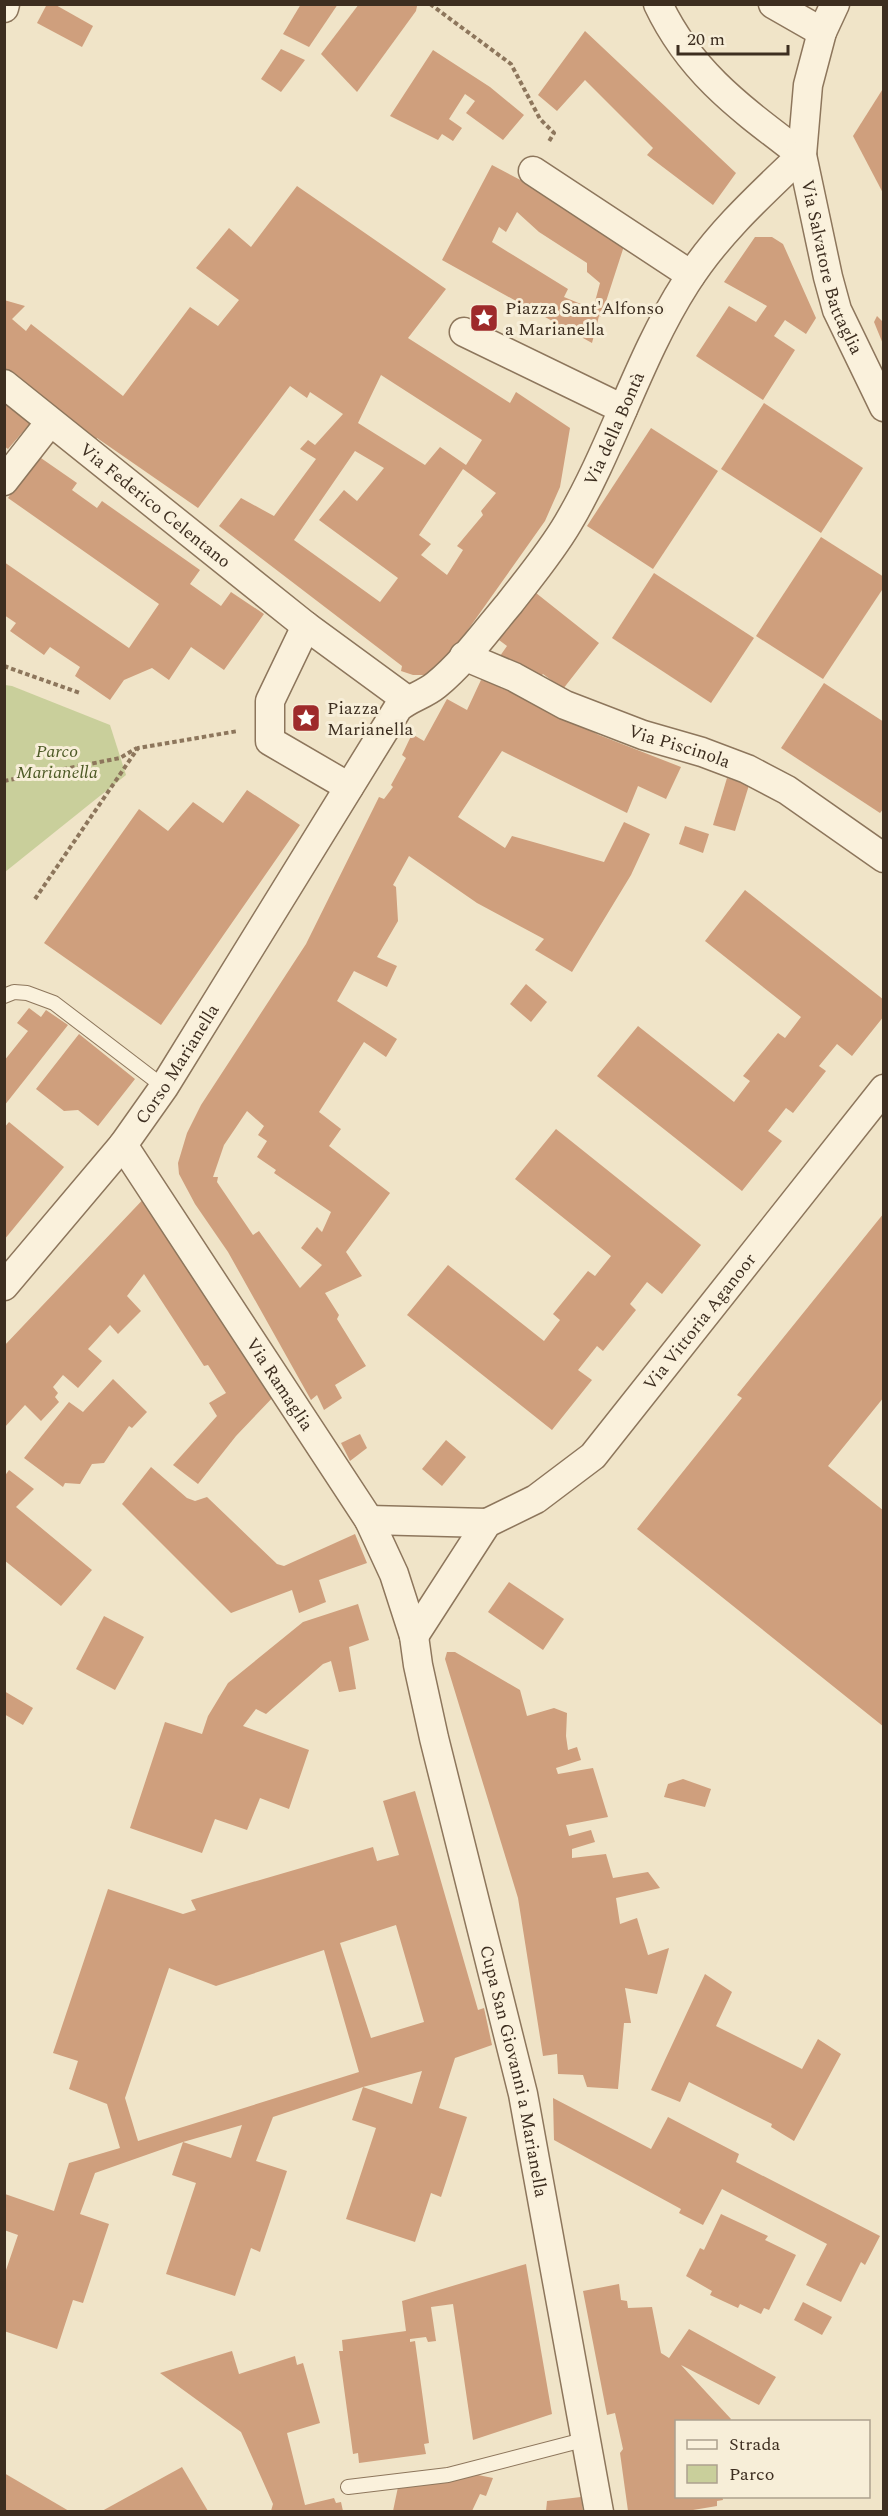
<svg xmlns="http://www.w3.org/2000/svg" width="888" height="2516" viewBox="0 0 888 2516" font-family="Spectral,serif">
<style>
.green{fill:#c9cf9b}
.building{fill:#cf9f7d;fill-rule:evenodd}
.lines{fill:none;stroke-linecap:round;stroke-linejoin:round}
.service-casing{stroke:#8d765c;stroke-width:16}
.minor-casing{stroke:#8d765c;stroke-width:31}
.path{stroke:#8d765c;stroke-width:4;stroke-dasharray:4.5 3;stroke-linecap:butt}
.service{stroke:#faf1dc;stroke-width:14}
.minor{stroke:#faf1dc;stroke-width:28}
.labels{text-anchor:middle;stroke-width:6;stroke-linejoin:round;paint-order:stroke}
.street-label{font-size:18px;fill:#3d2e20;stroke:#f7eed8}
.poi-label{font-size:18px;fill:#3d2e20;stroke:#f7eed8;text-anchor:start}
.park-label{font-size:18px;font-style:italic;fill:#4d5a26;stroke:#f7eed8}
</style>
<rect width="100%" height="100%" fill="#f0e4c8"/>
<polygon class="green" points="5,685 12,686 110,725 126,775 5,872"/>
<g class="building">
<polygon points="47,4 54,4 93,26 82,47 37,23"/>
<polygon points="301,4 338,4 309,47 283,34"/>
<polygon points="359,4 417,6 416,11 357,92 321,54"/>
<polygon points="585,31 736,173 713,205 647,155 653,148 585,80 557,111 538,95"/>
<polygon points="281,49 305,60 281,92 261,79"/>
<polygon points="433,50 490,87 524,115 503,140 466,113 475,101 465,94 449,119 462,128 453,141 442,134 438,140 390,116"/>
<polygon points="884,87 884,195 853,136"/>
<path d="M492,165l82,43 51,35 -24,74 -2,-1 -7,27 -150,-83zM517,212l22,20 48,31v9l13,11 -7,26 -29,-12 4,-8 -76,-47 7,-15 7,5z"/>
<path d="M297,186l149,103 -38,49 102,65 6,-11 54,36 -10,59 -15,34 -107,151 -9,3h-16l-12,-4 1,-5 -183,-140 22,-28 33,18 42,-57 -16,-10 8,-9 7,5 28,-31 -33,-22 -3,6 -17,-12 -92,122 -101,-70 -4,5 -89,-65v-78l21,6 -13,13 14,12 5,-7 92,72 67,-89 28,19 21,-26 -43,-32 33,-40 22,19zM381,375l101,65 -16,25 -26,-18 -15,18 -67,-42zM355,451l29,17 -27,33 -13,-11 -25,30 79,58 -18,24 -86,-62zM463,469l33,24 -15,18 2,4 -26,31 6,4 -16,25 -26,-20 10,-11 -12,-9z"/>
<polygon points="755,237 772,237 783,244 816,318 806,334 785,320 774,336 795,350 763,400 696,356 729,306 756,322 767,306 724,282"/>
<polygon points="877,316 883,322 883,344 874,322"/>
<polygon points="4,395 34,419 8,449 4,446"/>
<polygon points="764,403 863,468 821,533 721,469"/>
<polygon points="651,428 718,471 653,569 587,526"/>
<polygon points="38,456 77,483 72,490 97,508 102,501 200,570 190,584 221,606 231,592 264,614 224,670 191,647 169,680 152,668 124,680 110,700 75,676 80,667 50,647 44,655 10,631 16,623 4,615 4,562 129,648 159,604 8,498"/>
<polygon points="821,537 884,577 884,587 823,679 756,636"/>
<polygon points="654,573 754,638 711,703 612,638"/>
<polygon points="536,593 599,643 563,689 543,674 540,677 500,656 507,646 499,640"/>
<path d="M481,680l19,4 1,4 20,8 78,39 82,32 -15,32 -28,-13 -11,27 -125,-62 -44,66 47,31 7,-12 92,26 20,-40 26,12 -19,41 -59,97 -37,-22 9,-11 -67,-36 -68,-47 -16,29 3,2 2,34 -21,36 20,9 -10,21 -33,-16 -17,30 60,38 -11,18 -22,-15 -45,70 22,17 -12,17 61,47 -44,59 16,24 -37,17 14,22 -2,4 29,47 -31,19 7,13 -18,12 -7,-15 -6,5 -83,-148 -33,-48 -16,-30 -1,-11 9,-30 14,-28 105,-161 73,-147 5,2 9,-12 -2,-2 15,-27 -4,-3 10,-21 12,7 23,-42 20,11zM247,1111l17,15 -6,9 9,6 -10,16 19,13 -2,3 57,39 -9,20 -5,-5 -16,21 21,17 -22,23 -41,-57 -6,4 -36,-53 1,-5h-5l11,-32z"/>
<polygon points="824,683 884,722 884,808 880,813 781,748"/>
<polygon points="727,778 749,785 735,831 713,825"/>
<polygon points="247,790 300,825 161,1025 44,943 139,809 168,831 193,802 223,823"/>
<polygon points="685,826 709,834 703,853 679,844"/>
<polygon points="745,890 884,1000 884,1016 852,1056 837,1044 819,1066 826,1071 793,1113 786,1108 768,1131 782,1141 742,1191 597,1076 638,1026 734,1102 750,1081 743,1076 778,1033 785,1038 801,1017 705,941"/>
<polygon points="526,984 547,1002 531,1022 510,1004"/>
<polygon points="29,1008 41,1017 46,1010 68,1025 4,1106 4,1061 28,1031 17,1023"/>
<polygon points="79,1034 135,1079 98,1126 78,1110 64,1111 36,1089"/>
<polygon points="9,1122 64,1167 4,1240 4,1128"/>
<polygon points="556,1129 701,1245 662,1294 647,1282 630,1304 636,1310 603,1351 597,1346 578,1370 592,1380 552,1430 407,1315 448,1265 544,1341 560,1320 553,1314 588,1271 595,1276 611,1256 515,1179"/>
<polygon points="151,1191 277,1393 236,1436 198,1484 173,1465 217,1416 209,1403 226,1393 208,1365 204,1366 144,1274 127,1296 141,1311 118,1334 110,1325 88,1349 102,1361 78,1388 63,1375 53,1387 58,1393 55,1397 59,1402 41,1421 25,1405 4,1428 4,1346"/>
<polygon points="884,1213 884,1397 828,1466 884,1511 884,1727 637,1529 742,1398 737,1395"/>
<polygon points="113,1379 147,1412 132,1428 129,1426 104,1463 92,1464 80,1484 65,1483 63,1487 24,1458 69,1402 83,1412"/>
<polygon points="360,1434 367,1448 350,1461 341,1443"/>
<polygon points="446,1440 466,1457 442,1486 422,1469"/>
<polygon points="151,1467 187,1498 195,1501 207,1497 277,1564 284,1566 355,1534 367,1563 319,1580 326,1602 299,1613 292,1590 231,1613 122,1504"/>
<polygon points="9,1470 34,1489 16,1507 92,1570 61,1606 4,1560 4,1477"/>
<polygon points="509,1582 564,1619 543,1650 488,1612"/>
<polygon points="358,1604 369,1640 349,1647 356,1689 339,1692 331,1661 323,1664 266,1714 256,1709 243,1726 309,1750 289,1809 260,1798 247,1830 215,1819 202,1853 130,1828 165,1722 202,1734 208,1716 228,1683 303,1622"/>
<polygon points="104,1616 144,1637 115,1690 76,1669"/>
<polygon points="447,1652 455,1652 520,1690 527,1716 554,1708 567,1713 566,1736 568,1750 577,1747 581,1760 556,1768 558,1774 593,1768 608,1817 566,1825 569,1836 591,1830 595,1842 572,1849 572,1858 606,1854 613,1878 648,1872 660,1888 616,1898 620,1924 637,1918 648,1955 669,1948 657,1994 625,1988 631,2023 624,2023 618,2089 587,2087 583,2075 558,2074 557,2054 543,2056 518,1898 445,1659"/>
<polygon points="4,1691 33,1708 23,1725 4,1714"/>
<polygon points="683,1779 711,1789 705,1807 664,1797 668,1784"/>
<path d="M415,1791l63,219 6,-2 8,37 -37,13 -16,50 28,9 -26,80 -10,-4 -16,49 -69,-23 30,-91 -24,-8 11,-33 -90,30 -17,44 31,10 -27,81 -9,-4 -16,48 -69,-22 30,-91 -24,-8 11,-33 -88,31 -15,41 29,10 -26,79 -10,-3 -16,49 -53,-18v-55l14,-41 -14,-5 1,-36 49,17 15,-48 51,-15 -13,-44 -38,-15 9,-28 -25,-8 55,-164 75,25 13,-4 -5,-10 182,-53 4,14 22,-6 -16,-54zM396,1925l28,97 -53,16 -31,-95zM324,1950l35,122 -221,69 -13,-43 44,-130 47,18zM422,2071l-10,33 -49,-17zM242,2125l-11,33 -48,-16z"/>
<polygon points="705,1974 732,1992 716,2026 802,2069 818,2039 841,2054 794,2141 771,2127 772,2124 689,2082 680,2102 651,2090"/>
<polygon points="553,2098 651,2149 668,2117 739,2154 736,2162 880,2236 865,2265 861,2262 841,2302 806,2285 827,2244 722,2189 703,2225 679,2213 681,2209 554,2140"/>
<polygon points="721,2214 768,2236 765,2240 796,2255 769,2310 764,2308 761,2314 740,2304 738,2308 710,2295 712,2291 686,2276 700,2248 704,2250"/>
<polygon points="526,2264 552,2414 473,2440 453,2304 431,2307 436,2341 428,2342 426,2337 410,2339 410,2342 415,2341 429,2443 424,2444 426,2454 359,2463 358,2453 353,2454 339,2351 343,2351 342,2340 406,2331 402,2301"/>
<polygon points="619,2284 621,2300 627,2301 628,2308 652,2307 661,2353 669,2358 689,2329 776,2377 759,2405 681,2365 731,2419 729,2421 676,2421 676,2496 722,2496 723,2500 717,2501 717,2506 687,2511 628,2511 620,2453 623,2449 615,2413 607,2415 583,2291"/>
<polygon points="803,2302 832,2317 822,2335 794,2320"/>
<polygon points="232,2351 239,2374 295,2356 297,2365 303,2363 320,2423 287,2433 305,2505 334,2498 336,2503 341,2502 343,2511 271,2511 273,2504 241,2432 160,2373"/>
<polygon points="182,2467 208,2511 102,2511"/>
<polygon points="478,2469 478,2475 493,2478 486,2496 480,2494 472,2511 393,2511 398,2487"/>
<polygon points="4,2473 69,2511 4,2511"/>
<polygon points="581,2497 583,2511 546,2511 547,2501"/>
</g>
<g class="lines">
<g class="service-casing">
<g id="service">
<polyline points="4,996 14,992 27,993 54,1003 164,1087"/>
<polyline points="348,2487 448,2475 587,2439"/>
</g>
</g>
<g class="minor-casing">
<g id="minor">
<path d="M658,4c33,70 85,106 144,151"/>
<polyline points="773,4 822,32"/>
<path id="s1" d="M835,4l-13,28 -14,53 -6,70 26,122 9,33 47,97"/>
<polyline points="4,8 5,4"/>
<polyline points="533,171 691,275"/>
<polyline points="464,332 623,409"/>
<path id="s2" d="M4,384l302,242"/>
<polyline points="4,481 50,422"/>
<path id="s3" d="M464,656l50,21 51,28 78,30 59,17 45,17 40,21 97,68"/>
<polyline points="349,787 270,741 270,701 306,626 407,700"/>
<path id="s4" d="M123,1145l246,375 25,54 20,62 4,29 16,73 89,356 76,418"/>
<path id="s5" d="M4,1286l119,-141 41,-58 234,-379c11,-10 26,-13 38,-23 28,-23 50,-54 73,-81 20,-26 42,-52 59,-81 45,-76 70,-165 118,-240 31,-49 74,-88 116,-128"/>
<polyline points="369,1520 487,1523"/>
<path id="s6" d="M414,1636l73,-113 49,-24 57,-43 291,-367"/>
</g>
</g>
<g class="path">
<polyline points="430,4 511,64 540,119 554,133 548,143"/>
<polyline points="4,666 80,693"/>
<polyline points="4,781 120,758 137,748"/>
<polyline points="35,899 138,748 238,731"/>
</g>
<use href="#service" class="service"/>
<use href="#minor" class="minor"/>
</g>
<defs>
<g id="sight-square" transform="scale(1.5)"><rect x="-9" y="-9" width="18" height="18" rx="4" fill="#9e2a2b" stroke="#f7eed8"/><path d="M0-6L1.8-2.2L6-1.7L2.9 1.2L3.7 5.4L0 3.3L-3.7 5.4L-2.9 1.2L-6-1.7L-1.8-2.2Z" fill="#fff"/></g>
</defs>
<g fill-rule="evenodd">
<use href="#sight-square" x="484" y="318"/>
<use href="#sight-square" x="306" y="718"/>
</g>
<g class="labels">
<g class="street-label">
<text dy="6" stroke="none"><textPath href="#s1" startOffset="272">Via Salvatore Battaglia</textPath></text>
<text dy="6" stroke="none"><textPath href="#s5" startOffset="1060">Via della Bontà</textPath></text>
<text dy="6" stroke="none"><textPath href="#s2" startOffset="194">Via Federico Celentano</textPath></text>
<text dy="6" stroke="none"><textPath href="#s3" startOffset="234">Via Piscinola</textPath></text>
<text dy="6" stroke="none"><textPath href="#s5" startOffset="282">Corso Marianella</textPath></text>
<text dy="6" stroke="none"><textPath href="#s6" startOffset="432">Via Vittoria Aganoor</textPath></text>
<text dy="6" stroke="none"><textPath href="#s4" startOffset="286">Via Ramaglia</textPath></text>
<text dy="6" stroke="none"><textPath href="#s4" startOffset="1020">Cupa San Giovanni a Marianella</textPath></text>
</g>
<g class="poi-label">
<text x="505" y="314">Piazza Sant'Alfonso<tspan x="505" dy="21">a Marianella</tspan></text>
<text x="327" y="714">Piazza<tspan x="327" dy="21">Marianella</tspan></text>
</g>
<g class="park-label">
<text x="57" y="757">Parco<tspan x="57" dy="21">Marianella</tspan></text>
</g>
</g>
<rect width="888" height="2516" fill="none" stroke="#3d2e20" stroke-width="12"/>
<rect x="675" y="2420" width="195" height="78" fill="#f7eed8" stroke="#ada18e" stroke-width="1.5"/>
<rect x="687" y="2440" width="30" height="9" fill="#faf1dc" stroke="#ada18e" stroke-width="1.5"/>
<text x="729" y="2450" font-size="18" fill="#3d2e20">Strada</text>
<rect x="687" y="2465" width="30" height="18" fill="#c9cf9b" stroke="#ada18e" stroke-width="1.5"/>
<text x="729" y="2480" font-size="18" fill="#3d2e20">Parco</text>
<path d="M678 45v9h110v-9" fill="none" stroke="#3d2e20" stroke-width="3"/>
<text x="687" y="45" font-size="18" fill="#3d2e20" stroke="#f7eed8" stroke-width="4.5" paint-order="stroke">20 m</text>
</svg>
